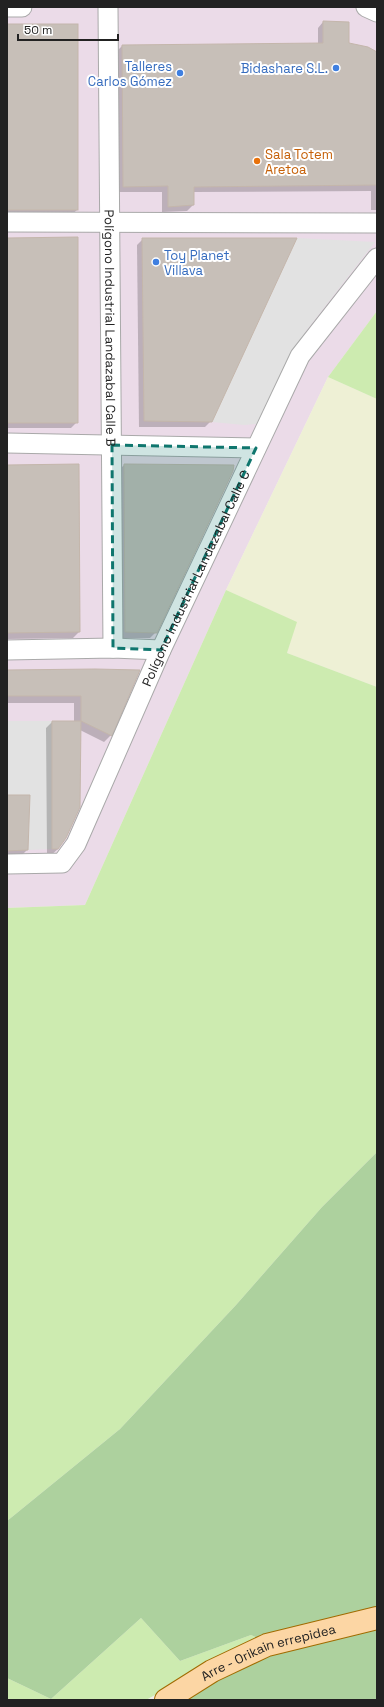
<svg xmlns="http://www.w3.org/2000/svg" width="384" height="1707" viewBox="0 0 384 1707" font-family="'Space Grotesk',sans-serif">
<style>
.industrial{fill:#ebdbe8}
.farmland{fill:#eef0d5}
.grass{fill:#cdebb0}
.forest{fill:#add19e}
.parking{fill:#e2e2e2}
.shadow{fill:#0003}
.building{fill:#c7bfb8;stroke:#c4b6ab}
.lines{fill:none;stroke-linecap:round;stroke-linejoin:round}
.minor-casing{stroke:#a9a9a9;stroke-width:21}
.major-casing{stroke:#a06b00;stroke-width:24}
.minor{stroke:#fff;stroke-width:19}
.major{stroke:#fcd6a4;stroke-width:22}
.marked{fill:#0f766e;fill-opacity:0.2;stroke:#0f766e;stroke-width:3;stroke-dasharray:8 5;stroke-linejoin:round}
.shop-dot{fill:#3f7fe0;stroke:#fff;stroke-width:1.5}
.food-dot{fill:#e8710a;stroke:#fff;stroke-width:1.5}
.labels{text-anchor:middle;stroke-width:4;stroke-linejoin:round;paint-order:stroke}
.shop-label{font-size:13px;fill:#366cbe;stroke:#fff;text-anchor:end}
.food-label{font-size:13px;fill:#c56008;stroke:#fff;text-anchor:start}
.street-label{font-size:13px;fill:#222;stroke:#fff}
</style>
<rect width="100%" height="100%" fill="#f2efe9"/>
<polygon class="industrial" points="7,7 377,7 377,311 328,377 226,590 85,905 7,908"/>
<polygon class="farmland" points="328,377 377,399 377,687 287,653 296,622 226,590"/>
<g class="grass">
<polygon points="377,311 377,399 328,377"/>
<polygon points="226,590 297,622 287,653 377,687 377,1152 322,1207 236,1305 120,1429 7,1521 7,908 85,905"/>
<polygon points="141,1618 180,1661 251,1635 258,1638 146,1700 7,1700 7,1678 51,1699"/>
</g>
<g class="forest">
<polygon points="377,1152 377,1610 258,1638 251,1635 180,1661 141,1618 51,1699 7,1678 7,1521 120,1429 236,1305 322,1207"/>
<polygon points="377,1628 377,1700 181,1700 255,1658"/>
</g>
<g class="parking">
<polygon points="297,238 375,242 306,331 257,424 244,425 212,422"/>
<polygon points="7,721 52,721 52,849 28,850 30,796 7,795"/>
</g>
<g class="shadow">
<polygon points="323,22 348,44 377,53 377,210 371,210 371,191 193,192 193,205 187,211 162,212 162,192 118,192 116,52 122,46 318,44 318,28"/>
<polygon points="7,25 77,210 71,215 7,216"/>
<polygon points="7,239 77,422 71,428 7,428"/>
<polygon points="143,239 211,421 205,427 139,427 137,245"/>
<polygon points="124,465 156,632 150,638 120,638 118,471"/>
<polygon points="7,466 79,632 73,638 7,639"/>
<polygon points="7,671 139,671 111,735 104,742 80,730 58,849 51,855 47,854 46,728 52,722 74,722 74,703 7,703"/>
<polygon points="7,796 27,850 20,857 7,858"/>
</g>
<g class="building">
<polygon points="323,21 349,22 349,43 368,47 377,52 377,185 194,187 194,205 168,207 168,186 123,187 122,45 323,43"/>
<rect x="7" y="24" width="71" height="186"/>
<polygon points="78,237 78,423 7,423 7,238"/>
<polygon points="142,238 297,238 212,422 144,421"/>
<polygon points="79,464 80,632 7,633 7,465"/>
<polygon points="124,464 234,465 233,471 157,633 125,632"/>
<polygon points="95,669 140,670 112,736 81,721 81,696 7,696 7,670"/>
<polygon points="52,721 81,721 80,807 66,838 58,849 52,849"/>
<polygon points="7,795 30,795 28,850 7,851"/>
</g>
<g class="lines">
<g class="minor-casing">
<g id="minor">
<polyline points="7,7 22,7"/>
<path id="s1" d="M108,7l5,641"/>
<polyline points="366,7 377,12"/>
<polyline points="7,222 377,223"/>
<polyline points="7,443 256,448"/>
<polyline points="7,650 113,648 161,650"/>
<path id="s2" d="M7,864l55,-1 14,-19 85,-194 139,-294 77,-98"/>
</g>
</g>
<g class="major-casing">
<g id="major">
<path id="s3" d="M166,1700l46,-29 55,-26 110,-27"/>
</g>
</g>
<use href="#minor" class="minor"/>
<use href="#major" class="major"/>
</g>
<path class="marked" d="M112,445l144,3 -95,202 -48,-2z"/>
<g class="shop-dot">
<circle cx="336" cy="68" r="4"/>
<circle cx="180" cy="73" r="4"/>
<circle cx="156" cy="262" r="4"/>
</g>
<circle class="food-dot" cx="257" cy="161" r="4"/>
<g class="labels">
<g class="shop-label">
<text x="172" y="71">Talleres<tspan x="172" dy="15">Carlos Gómez</tspan></text>
<text x="328" y="73">Bidashare S.L.</text>
<text x="164" y="260" text-anchor="start">Toy Planet<tspan x="164" dy="15">Villava</tspan></text>
</g>
<g class="food-label">
<text x="265" y="159">Sala Totem<tspan x="265" dy="15">Aretoa</tspan></text>
</g>
<g class="street-label">
<text dy="5" stroke="none"><textPath href="#s1" startOffset="321">Polígono Industrial Landazabal Calle B</textPath></text>
<text dy="5" stroke="none"><textPath href="#s2" startOffset="370">Polígono Industrial Landazabal Calle C</textPath></text>
<text dy="5" stroke="none"><textPath href="#s3" startOffset="114">Arre - Orikain errepidea</textPath></text>
</g>
</g>
<rect width="384" height="1707" fill="none" stroke="#222222" stroke-width="16"/>
<path d="M18 34v6h100v-6" fill="none" stroke="#222222" stroke-width="2"/>
<text x="24" y="34" font-size="12" fill="#222222" stroke="#ffffff" stroke-width="3" paint-order="stroke">50 m</text>
</svg>
